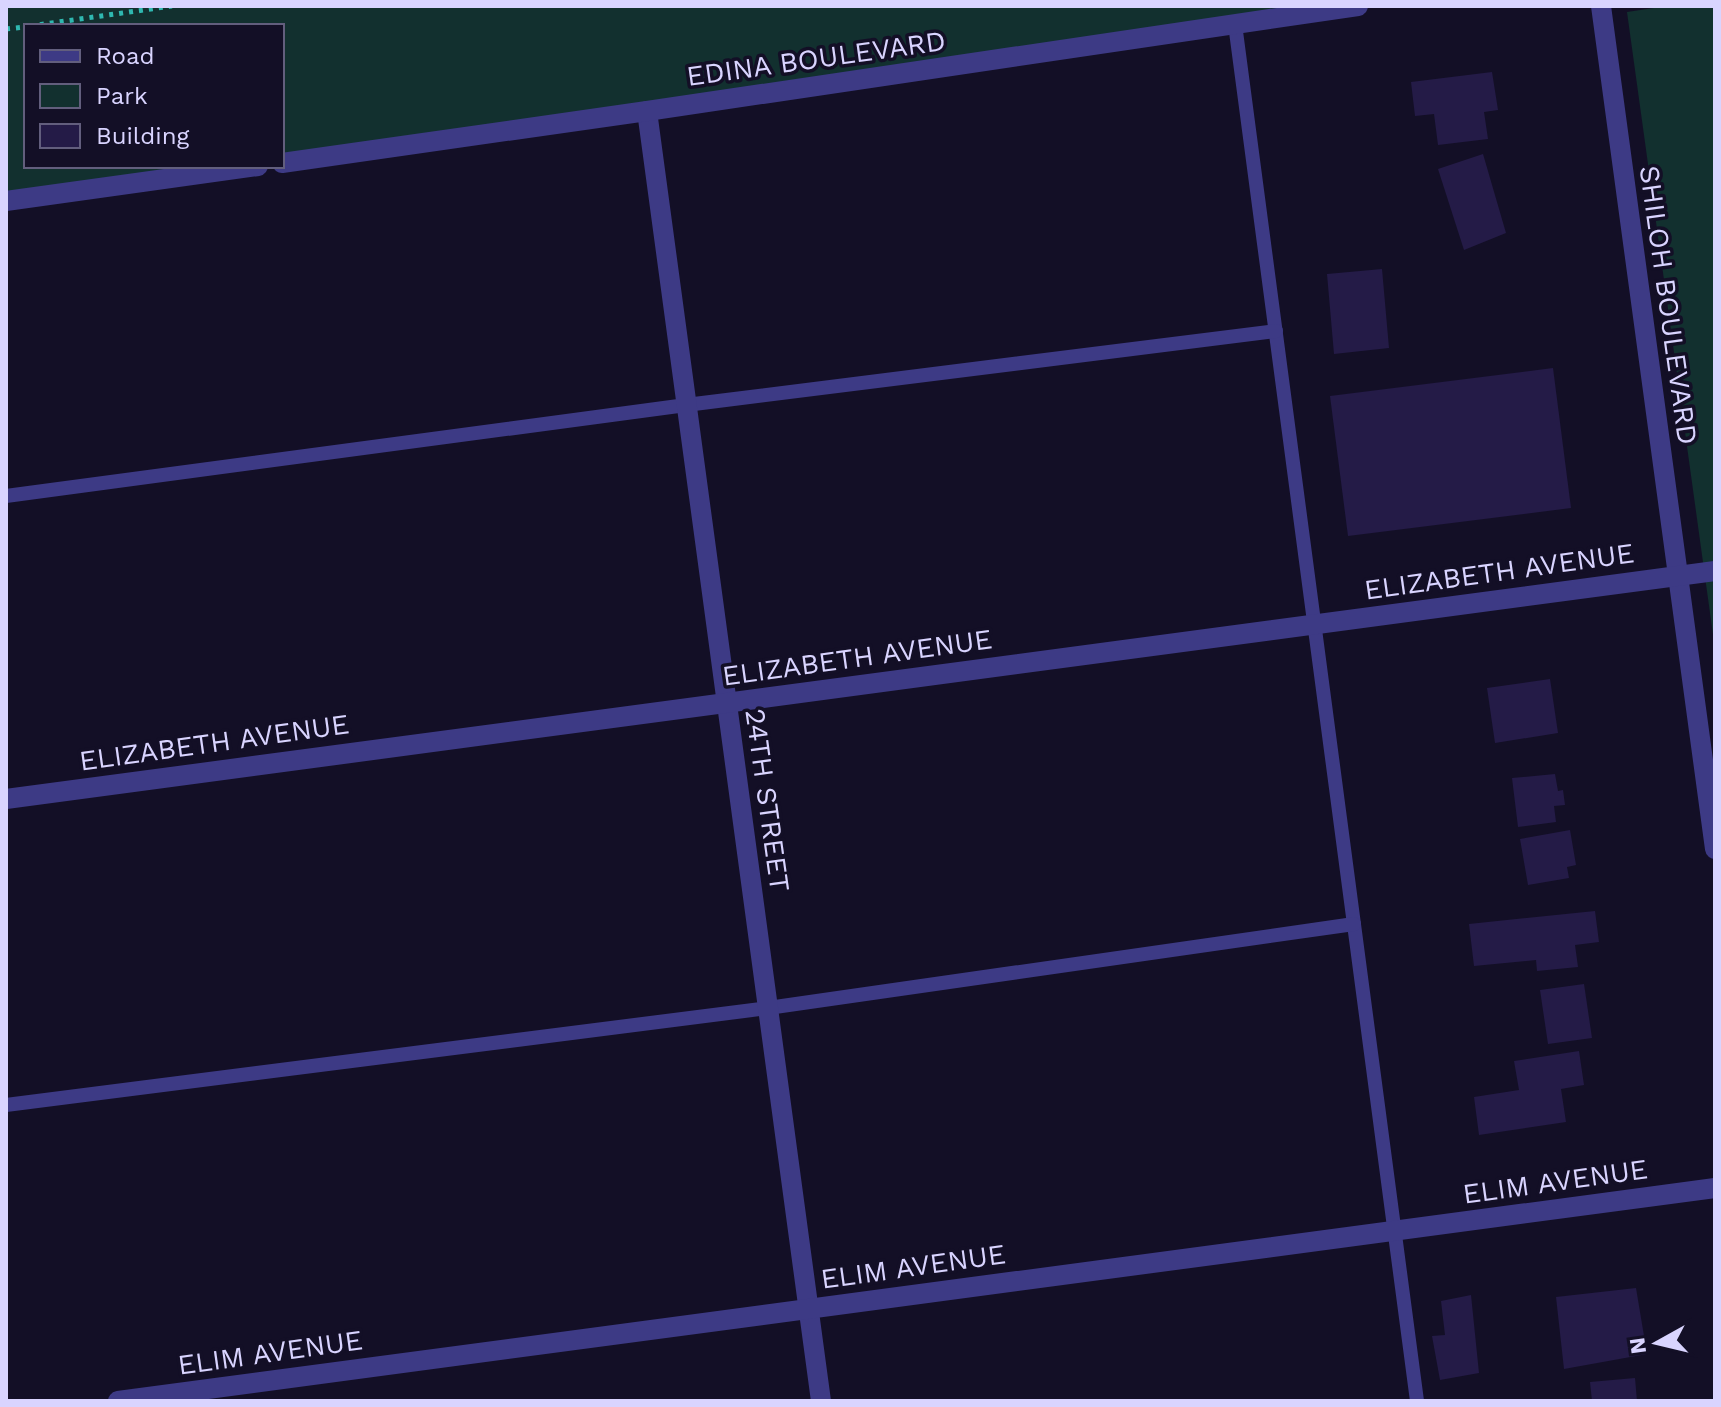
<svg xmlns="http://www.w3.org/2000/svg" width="1721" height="1407" viewBox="0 0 1721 1407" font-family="'Work Sans',sans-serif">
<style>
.green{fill:#12302f}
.building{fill:#241b47}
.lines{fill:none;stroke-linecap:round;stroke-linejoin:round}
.path{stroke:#2fb8b0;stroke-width:5;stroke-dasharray:4 6;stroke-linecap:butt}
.service{stroke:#3d3a85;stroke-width:14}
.minor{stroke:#3d3a85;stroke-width:20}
.labels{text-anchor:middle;stroke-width:7;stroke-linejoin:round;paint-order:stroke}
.street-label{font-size:28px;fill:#d9d4ff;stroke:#130f26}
</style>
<rect width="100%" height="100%" fill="#130f26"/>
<g class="green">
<polygon points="6,6 1358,6 282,161 282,26 26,26 26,166 248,166 6,199"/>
<polygon points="1667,6 1715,6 1715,649 1627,12"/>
</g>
<g class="building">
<polygon points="1492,72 1498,110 1484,112 1488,139 1438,145 1434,114 1415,116 1411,82"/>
<polygon points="1483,154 1506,233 1464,250 1438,169"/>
<polygon points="1382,269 1389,348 1334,354 1327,274"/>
<polygon points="1553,368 1571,508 1348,536 1330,396"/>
<polygon points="1550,679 1558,733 1495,743 1487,688"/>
<polygon points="1555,774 1558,791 1563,790 1565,805 1554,806 1556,822 1518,827 1512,778"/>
<polygon points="1570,830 1576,865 1567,867 1569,878 1528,885 1520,839"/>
<polygon points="1595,911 1599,942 1575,945 1578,967 1537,971 1536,960 1474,966 1469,924"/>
<polygon points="1584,984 1592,1038 1548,1044 1540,990"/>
<polygon points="1579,1051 1584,1085 1561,1089 1566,1122 1479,1135 1474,1097 1519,1090 1514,1061"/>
<polygon points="1636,1288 1647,1354 1564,1369 1556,1297"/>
<polygon points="1471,1295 1479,1373 1440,1380 1432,1336 1445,1335 1441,1301"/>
<polygon points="1635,1378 1637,1401 1592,1401 1590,1382"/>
</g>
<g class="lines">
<g class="path">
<polyline points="30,26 172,6"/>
<polyline points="6,29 26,27"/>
</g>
<g class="service">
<polyline points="1235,24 1417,1401"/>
<polyline points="6,496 686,405 1276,331"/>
<polyline points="6,1105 768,1008 1354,924"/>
</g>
<g class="minor">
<polyline points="1601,6 1715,849"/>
<polyline points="647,111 821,1401"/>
<polyline points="282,163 647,111 1358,6"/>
<polyline points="6,201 258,166"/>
<polyline points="6,799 1715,571"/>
<polyline points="118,1401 1715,1188"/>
</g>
</g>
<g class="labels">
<g class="street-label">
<text transform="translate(816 58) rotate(-8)" y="10">EDINA BOULEVARD</text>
<text transform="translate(1669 305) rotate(82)" y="10">SHILOH BOULEVARD</text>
<text transform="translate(1499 571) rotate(-8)" y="10">ELIZABETH AVENUE</text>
<text transform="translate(857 657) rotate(-8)" y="10">ELIZABETH AVENUE</text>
<text transform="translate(214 742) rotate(-8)" y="10">ELIZABETH AVENUE</text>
<text transform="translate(768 800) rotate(82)" y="10">24TH STREET</text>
<text transform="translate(1555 1181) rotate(-8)" y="10">ELIM AVENUE</text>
<text transform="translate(913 1266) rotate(-8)" y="10">ELIM AVENUE</text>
<text transform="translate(270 1352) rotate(-8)" y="10">ELIM AVENUE</text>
</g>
</g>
<rect width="1721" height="1407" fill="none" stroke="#d9d4ff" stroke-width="16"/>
<rect x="24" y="24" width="260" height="144" fill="#130f26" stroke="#625e7d" stroke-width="2"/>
<rect x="40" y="50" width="40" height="12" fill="#3d3a85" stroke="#625e7d" stroke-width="2"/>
<text x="96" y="64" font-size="24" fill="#d9d4ff">Road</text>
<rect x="40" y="84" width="40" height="24" fill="#12302f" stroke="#625e7d" stroke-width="2"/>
<text x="96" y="104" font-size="24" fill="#d9d4ff">Park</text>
<rect x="40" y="124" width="40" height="24" fill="#241b47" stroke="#625e7d" stroke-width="2"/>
<text x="96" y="144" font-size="24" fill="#d9d4ff">Building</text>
<g transform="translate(1657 1343) rotate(262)" stroke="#130f26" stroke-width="6" paint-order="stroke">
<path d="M0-6L14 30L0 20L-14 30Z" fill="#d9d4ff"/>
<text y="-12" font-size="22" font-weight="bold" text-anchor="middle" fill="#d9d4ff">N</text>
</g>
</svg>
